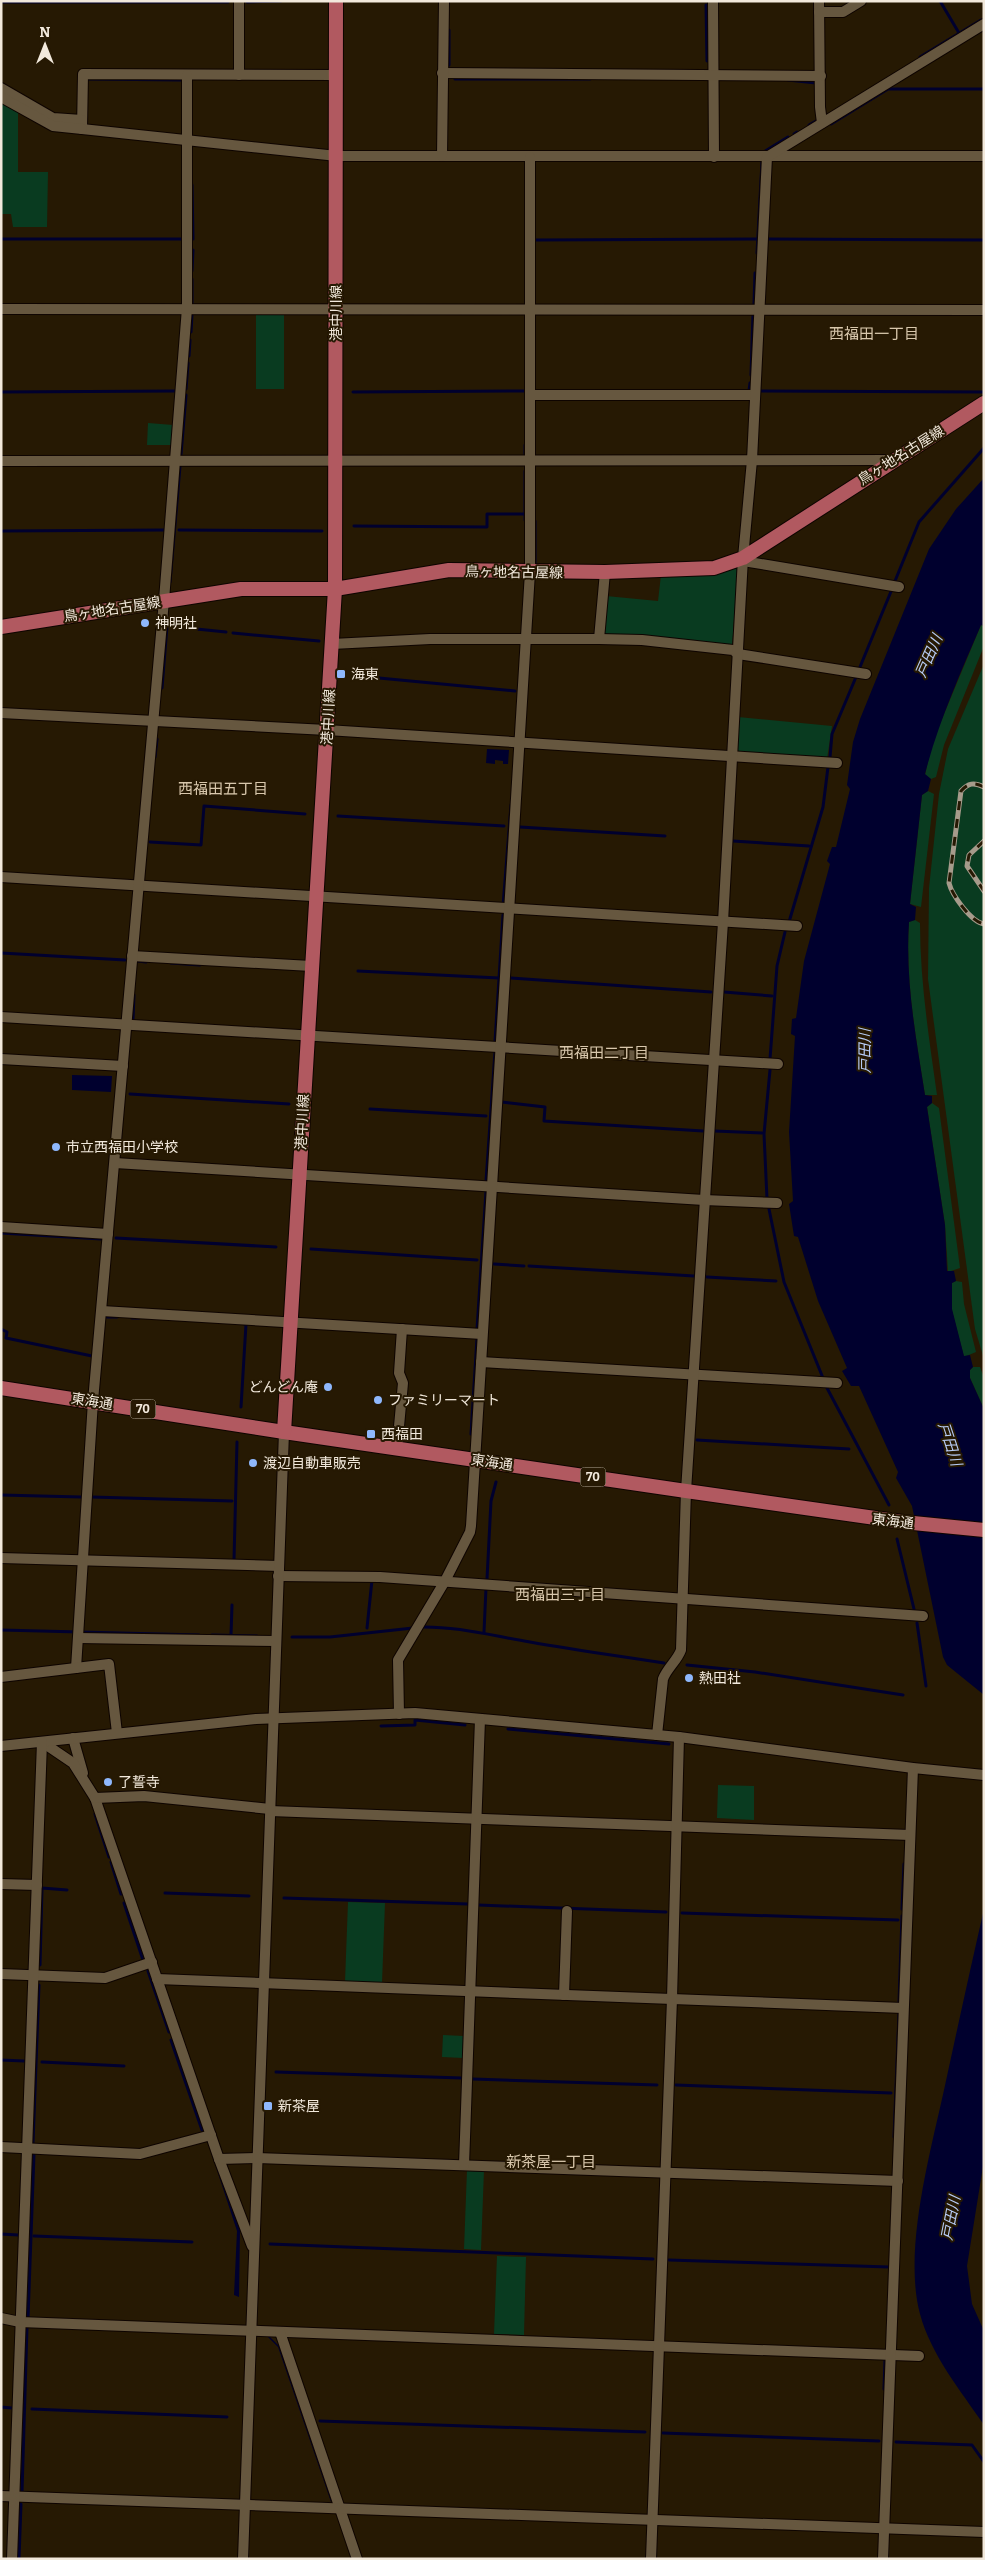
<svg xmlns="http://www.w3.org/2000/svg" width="985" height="2560" viewBox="0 0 985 2560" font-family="Bitter,'Noto Sans JP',serif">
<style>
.green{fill:#093b20}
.water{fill:#00002e}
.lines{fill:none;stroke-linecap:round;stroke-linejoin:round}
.stream{stroke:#00002e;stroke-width:3}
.minor-casing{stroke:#0e0400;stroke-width:12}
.major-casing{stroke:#0e0400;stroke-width:16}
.minor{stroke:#66573f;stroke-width:10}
.major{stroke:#b15960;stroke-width:14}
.rail-casing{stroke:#a69b8b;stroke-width:5}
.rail{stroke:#261903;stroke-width:3;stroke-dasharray:9;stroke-linecap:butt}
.poi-dot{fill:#8fb8fd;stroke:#261903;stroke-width:2}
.labels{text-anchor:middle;stroke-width:4;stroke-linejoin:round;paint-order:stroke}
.shield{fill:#261903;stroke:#b5ab9b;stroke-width:1}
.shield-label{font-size:12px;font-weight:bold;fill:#f2e9dc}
.street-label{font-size:14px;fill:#f2e9dc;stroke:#261903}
.poi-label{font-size:14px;fill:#f2e9dc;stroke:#261903;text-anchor:start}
.neighbourhood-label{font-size:15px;fill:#d8c7ac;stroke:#261903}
.water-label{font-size:15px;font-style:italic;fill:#b7ccf6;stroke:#261903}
</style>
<rect width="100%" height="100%" fill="#261903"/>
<g class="green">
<polygon points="1,100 18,110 18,172 48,172 47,227 13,227 11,214 1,214"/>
<rect x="256" y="313" width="28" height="76"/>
<polygon points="148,423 173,425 171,445 147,445"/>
<polygon points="738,565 732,647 602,634 606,596 658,601 661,575"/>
<polygon points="981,625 984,626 984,646 944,745 936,777 931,779 925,775 932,743"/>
<polygon points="984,664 984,1359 975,1329 928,979 929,888 939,794 948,749"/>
<polygon points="738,717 832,726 827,759 739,753 737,751"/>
<polygon points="928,791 934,794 921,907 910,904 922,795"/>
<path d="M915,920l5,3c0,58 9,115 17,172h-12c-9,-57 -20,-115 -16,-173z"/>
<polygon points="932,1103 939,1108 960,1268 948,1272 945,1225 927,1107"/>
<polygon points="956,1281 962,1282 964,1304 976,1352 964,1357 952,1311 952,1283"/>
<polygon points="973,1367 980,1367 984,1378 984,1409 970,1378 970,1370"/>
<polygon points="718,1785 754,1786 754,1820 717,1818"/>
<polygon points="348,1902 385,1903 382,1983 345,1982"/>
<polygon points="443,2035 464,2036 463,2058 442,2057"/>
<polygon points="467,2170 484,2170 481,2250 464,2249"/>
<polygon points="497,2256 526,2257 524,2335 494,2334"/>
</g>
<g class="water">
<path d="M984,478v148l-3,-1c-21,49 -43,98 -56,149l6,5 -3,12 -6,4 -12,109 6,3 -1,13 -6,2c-4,58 7,116 16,173l7,1v7l-5,4 18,118 2,46h7l2,10 -4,2v26l12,47 6,-1 3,12 -3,3v8l14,31v286l-37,-30 -4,-8 -31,-151 -16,-28 2,-6 -39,-86h-8l-9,-15 5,-3 -29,-67 -20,-64 -4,-1 -5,-32 4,-3 -4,-69 6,-96 -4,-2 1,-15 4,-1 8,-57 26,-97 -3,-3 5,-14h4l14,-58 -3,-4 6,-43 7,-23 69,-170 27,-40z"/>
<polygon points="487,749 509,750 508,764 503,764 503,761 495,760 495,764 486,763"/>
<polygon points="72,1075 112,1076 111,1092 72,1090"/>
<path d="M984,1909v251l-17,106 5,38 12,27v94c-23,-34 -53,-70 -64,-111 -17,-63 10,-160 24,-224 13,-60 26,-120 40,-181z"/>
<polygon points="207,2140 209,2140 240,2230 239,2297 234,2295 237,2231"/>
<polygon points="267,2336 270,2337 279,2346 333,2499 331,2502 278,2347"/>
</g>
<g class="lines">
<g class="stream">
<polyline points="940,1 959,33"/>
<polyline points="1,2 228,2"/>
<polyline points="247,2 281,1"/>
<polyline points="706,5 707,61"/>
<polyline points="449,30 449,65"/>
<polyline points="920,57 981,20"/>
<polyline points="88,79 182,80"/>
<polyline points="455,79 590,79"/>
<polyline points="788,80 816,83 816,86"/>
<polyline points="831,124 888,89 984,89"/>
<polyline points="809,125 816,121"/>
<polyline points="794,134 797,132"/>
<polyline points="762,153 788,137"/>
<polyline points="192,185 193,239"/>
<polyline points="1,239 182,239"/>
<polyline points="767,239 984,240"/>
<polyline points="536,240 757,239"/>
<polyline points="757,253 762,162"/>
<polyline points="192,271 193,250"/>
<polyline points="192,279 192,304"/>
<polyline points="754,304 755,273"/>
<polyline points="191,332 192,314"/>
<polyline points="189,356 190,340"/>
<polyline points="751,375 753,314"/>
<polyline points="186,389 188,363"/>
<polyline points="749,391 750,383"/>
<polyline points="760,391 984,392"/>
<polyline points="1,392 175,391"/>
<polyline points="353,392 525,391"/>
<polyline points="181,454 186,395"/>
<polyline points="525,454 525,445"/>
<polyline points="525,471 525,520"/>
<polyline points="354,526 487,527 487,514 525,514"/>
<polyline points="179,530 322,531"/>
<polyline points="1,531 164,530"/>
<polyline points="535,568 535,521"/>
<polyline points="895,581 919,522 984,448"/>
<polyline points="170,582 180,466"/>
<polyline points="233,633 319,641"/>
<polyline points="860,667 892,589"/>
<polyline points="379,678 515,691"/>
<polyline points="162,688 167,626 226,632"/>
<polyline points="155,757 157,739"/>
<polyline points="830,757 832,734 856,677"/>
<polyline points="338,816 504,826"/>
<polyline points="520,827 665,836"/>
<polyline points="733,841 809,846"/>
<polyline points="150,842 201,845 204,806 305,814"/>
<polyline points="503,906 511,805"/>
<polyline points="789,922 823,807 828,767"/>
<polyline points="1,953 125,960"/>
<polyline points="138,961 146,962"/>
<polyline points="171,963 200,965"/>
<polyline points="358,971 499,978"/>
<polyline points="511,978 711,992"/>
<polyline points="724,992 772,996"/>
<polyline points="133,1019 134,995"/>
<polyline points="495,1042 503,915"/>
<polyline points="770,1059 777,966 785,932"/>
<polyline points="130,1094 289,1104"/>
<polyline points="502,1102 545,1107 544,1121 703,1131"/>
<polyline points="370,1109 486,1116"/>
<polyline points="715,1131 762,1133"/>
<polyline points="486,1181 495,1052"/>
<polyline points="767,1199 764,1134 770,1070"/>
<polyline points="769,1209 784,1282 823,1378"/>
<polyline points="1,1233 101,1239"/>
<polyline points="116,1238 276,1247"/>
<polyline points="311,1249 477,1260"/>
<polyline points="494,1264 524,1266"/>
<polyline points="529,1266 694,1276"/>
<polyline points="707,1277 776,1281"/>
<polyline points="107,1317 117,1317"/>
<polyline points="132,1318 139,1318"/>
<polyline points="1,1329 7,1332 6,1338 92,1356"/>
<polyline points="477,1329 486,1191"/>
<polyline points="827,1388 889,1505"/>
<polyline points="241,1407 246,1324 244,1324"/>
<polyline points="471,1434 477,1338"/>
<polyline points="697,1440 849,1449"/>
<polyline points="1,1495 81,1497"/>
<polyline points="92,1497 232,1501"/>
<polyline points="897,1539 914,1609"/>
<polyline points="234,1560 237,1442"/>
<polyline points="487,1579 491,1501 496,1482"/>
<polyline points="917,1623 926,1686"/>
<path d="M419,1627c38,-1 74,9 111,15 44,8 89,14 134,21"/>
<polyline points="367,1628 372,1580"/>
<polyline points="1,1630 199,1635"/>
<polyline points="484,1632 486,1588"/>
<polyline points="212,1635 257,1636"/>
<polyline points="231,1635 232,1605"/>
<polyline points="292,1637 330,1637 413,1628"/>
<polyline points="687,1665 755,1672 903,1695"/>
<polyline points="381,1726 415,1725 415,1720 465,1725"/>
<polyline points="508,1729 669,1744"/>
<polyline points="95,1814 109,1857"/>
<polyline points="111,1862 121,1894"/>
<polyline points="165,1893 249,1896"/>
<polyline points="284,1898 468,1904"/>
<polyline points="124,1903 143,1960"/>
<polyline points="478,1905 666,1912"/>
<polyline points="902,1909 904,1864"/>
<polyline points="682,1913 898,1920"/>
<polyline points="40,1965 42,1888 67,1890"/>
<polyline points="148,1971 169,2032"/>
<polyline points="899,2003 902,1916"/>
<polyline points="171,2040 202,2130"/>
<polyline points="1,2060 24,2061"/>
<polyline points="42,2062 124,2066"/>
<polyline points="276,2072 462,2078"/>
<polyline points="473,2079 657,2085"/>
<polyline points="676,2085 891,2093"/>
<polyline points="894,2137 899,2013"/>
<polyline points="33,2143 39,1985"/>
<polyline points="1,2234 18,2235"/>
<polyline points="34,2236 192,2242"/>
<polyline points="270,2244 653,2259"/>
<polyline points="669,2260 889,2267"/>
<polyline points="28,2318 34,2154"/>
<polyline points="884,2389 885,2360"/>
<polyline points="1,2407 12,2408"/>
<polyline points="32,2409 227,2417"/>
<polyline points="320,2421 645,2432"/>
<polyline points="663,2433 879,2441"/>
<polyline points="896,2442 972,2445 984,2462"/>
<polyline points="22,2492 27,2327"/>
<polyline points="19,2559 21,2504"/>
</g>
<g class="minor-casing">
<g id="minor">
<polyline points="713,1 714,157"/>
<polyline points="819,1 820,107 822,123"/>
<polyline points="819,12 843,12 861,1"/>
<polyline points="442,73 821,76"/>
<polyline points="239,75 239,1"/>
<polyline points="336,75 83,74 82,129 337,156 984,156"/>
<polyline points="1,88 53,118 82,120"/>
<polyline points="1,97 53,126 82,129"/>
<polyline points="442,156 444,1"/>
<polyline points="1,309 984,310"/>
<polyline points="530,395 754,395"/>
<polyline points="1,461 893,460"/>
<polyline points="743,561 899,587"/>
<polyline points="599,639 605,572"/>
<polyline points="332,644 430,639 599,639 642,640 733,650 738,654 866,674"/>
<polyline points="1,713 327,730 837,763"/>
<polyline points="1,877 797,926"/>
<polyline points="132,956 311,966"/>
<polyline points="1,1017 778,1064"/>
<polyline points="1,1059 123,1066"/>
<polyline points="115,1163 704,1200 777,1203"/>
<polyline points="1,1227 108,1234"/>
<polyline points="102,1311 482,1334"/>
<polyline points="481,1362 837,1383"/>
<polyline points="397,1448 403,1383 399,1373 402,1329"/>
<polyline points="1,1558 279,1566"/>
<polyline points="278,1576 380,1577 923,1616"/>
<polyline points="78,1638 276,1641"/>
<polyline points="76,1668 93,1401 164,600 187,308 187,75"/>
<polyline points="1,1677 109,1664 117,1733"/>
<polyline points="399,1714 398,1660 445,1581 470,1532 471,1526 530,572 530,157"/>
<path d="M657,1735l6,-56c4,-11 14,-18 18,-29l5,-159 37,-569 20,-364 9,-98 15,-303 217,-133"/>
<polyline points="73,1738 83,1773"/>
<polyline points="42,1742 73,1763 95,1798 219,2159 252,2246"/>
<polyline points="1,1746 256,1719 415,1713 679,1737 913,1768 984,1775"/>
<polyline points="95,1798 144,1796 270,1809"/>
<polyline points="270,1811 910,1835"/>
<polyline points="1,1884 37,1885"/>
<polyline points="1,1974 105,1978 152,1962"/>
<polyline points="157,1979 903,2008"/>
<polyline points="564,1995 567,1911"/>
<polyline points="1,2147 140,2154 211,2135"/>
<polyline points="219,2159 257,2158 898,2181"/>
<polyline points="464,2165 480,1719"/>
<polyline points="1,2318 20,2322 919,2356"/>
<polyline points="280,2332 357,2559"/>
<polyline points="1,2496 984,2532"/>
<polyline points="12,2559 42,1742"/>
<polyline points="243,2559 284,1432"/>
<polyline points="651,2559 672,1999 679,1737"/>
<polyline points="883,2559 913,1768"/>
</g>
</g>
<g class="major-casing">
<g id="major">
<polyline points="1,627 241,589 335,589 449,570 605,572 714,568 743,558 984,403"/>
<polyline points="1,1388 284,1432 686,1491 903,1522 984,1530"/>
<polyline points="284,1432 335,589 336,1"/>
</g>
</g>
<use href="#minor" class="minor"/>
<use href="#major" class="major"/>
<g class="rail-casing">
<g id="rail">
<path d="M984,787c-10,-5 -16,-4 -23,4l-12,92c3,12 22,39 35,41"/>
<polyline points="984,841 969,855 967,866 984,891"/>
</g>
</g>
<use href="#rail" class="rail"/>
</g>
<g class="poi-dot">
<circle cx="145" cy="623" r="5"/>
<rect x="336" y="669" width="10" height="10" rx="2.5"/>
<circle cx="56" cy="1147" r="5"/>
<circle cx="328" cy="1387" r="5"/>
<circle cx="378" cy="1400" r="5"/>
<rect x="366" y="1429" width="10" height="10" rx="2.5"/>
<circle cx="253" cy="1463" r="5"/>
<circle cx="689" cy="1678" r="5"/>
<circle cx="108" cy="1782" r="5"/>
<rect x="263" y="2101" width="10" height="10" rx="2.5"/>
</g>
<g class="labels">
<g class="shield">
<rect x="130.5" y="1399.5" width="25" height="19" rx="4"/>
<rect x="580.5" y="1467.5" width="25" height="19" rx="4"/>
</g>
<g class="shield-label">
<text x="143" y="1413">70</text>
<text x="593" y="1481">70</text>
</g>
<g class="street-label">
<text transform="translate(336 313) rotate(-90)" y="5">港中川線</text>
<text transform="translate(901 455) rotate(-32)" y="5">鳥ヶ地名古屋線</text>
<text transform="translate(514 572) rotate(1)" y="5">鳥ヶ地名古屋線</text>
<text transform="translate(112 609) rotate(-9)" y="5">鳥ヶ地名古屋線</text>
<text transform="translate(328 717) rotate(-87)" y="5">港中川線</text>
<text transform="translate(302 1122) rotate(-87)" y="5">港中川線</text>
<text transform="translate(92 1401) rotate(9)" y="5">東海通</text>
<text transform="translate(492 1462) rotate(8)" y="5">東海通</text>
<text transform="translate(893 1521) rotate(7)" y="5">東海通</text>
</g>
<g class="poi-label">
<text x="155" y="628">神明社</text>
<text x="351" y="679">海東</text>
<text x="66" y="1152">市立西福田小学校</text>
<text x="318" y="1392" text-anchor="end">どんどん庵</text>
<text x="388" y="1405">ファミリーマート</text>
<text x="381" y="1439">西福田</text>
<text x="263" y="1468">渡辺自動車販売</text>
<text x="699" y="1683">熱田社</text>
<text x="118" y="1787">了誓寺</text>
<text x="278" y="2111">新茶屋</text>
</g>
<g class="neighbourhood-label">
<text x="874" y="339">西福田一丁目</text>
<text x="223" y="794">西福田五丁目</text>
<text x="604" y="1058">西福田二丁目</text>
<text x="560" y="1600">西福田三丁目</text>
<text x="551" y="2167">新茶屋一丁目</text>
</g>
<g class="water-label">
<text transform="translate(929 656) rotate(-66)" y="5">戸田川</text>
<text transform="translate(865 1051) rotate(-90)" y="5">戸田川</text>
<text transform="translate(950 1444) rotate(72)" y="5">戸田川</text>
<text transform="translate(951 2218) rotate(-79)" y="5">戸田川</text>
</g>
</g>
<rect width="985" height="2560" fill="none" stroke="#f2e9dc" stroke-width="5"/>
<g transform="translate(45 45)" stroke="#261903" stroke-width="4" paint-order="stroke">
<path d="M0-4L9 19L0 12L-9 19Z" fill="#f2e9dc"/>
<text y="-8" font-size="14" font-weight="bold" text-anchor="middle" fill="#f2e9dc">N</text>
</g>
</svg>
